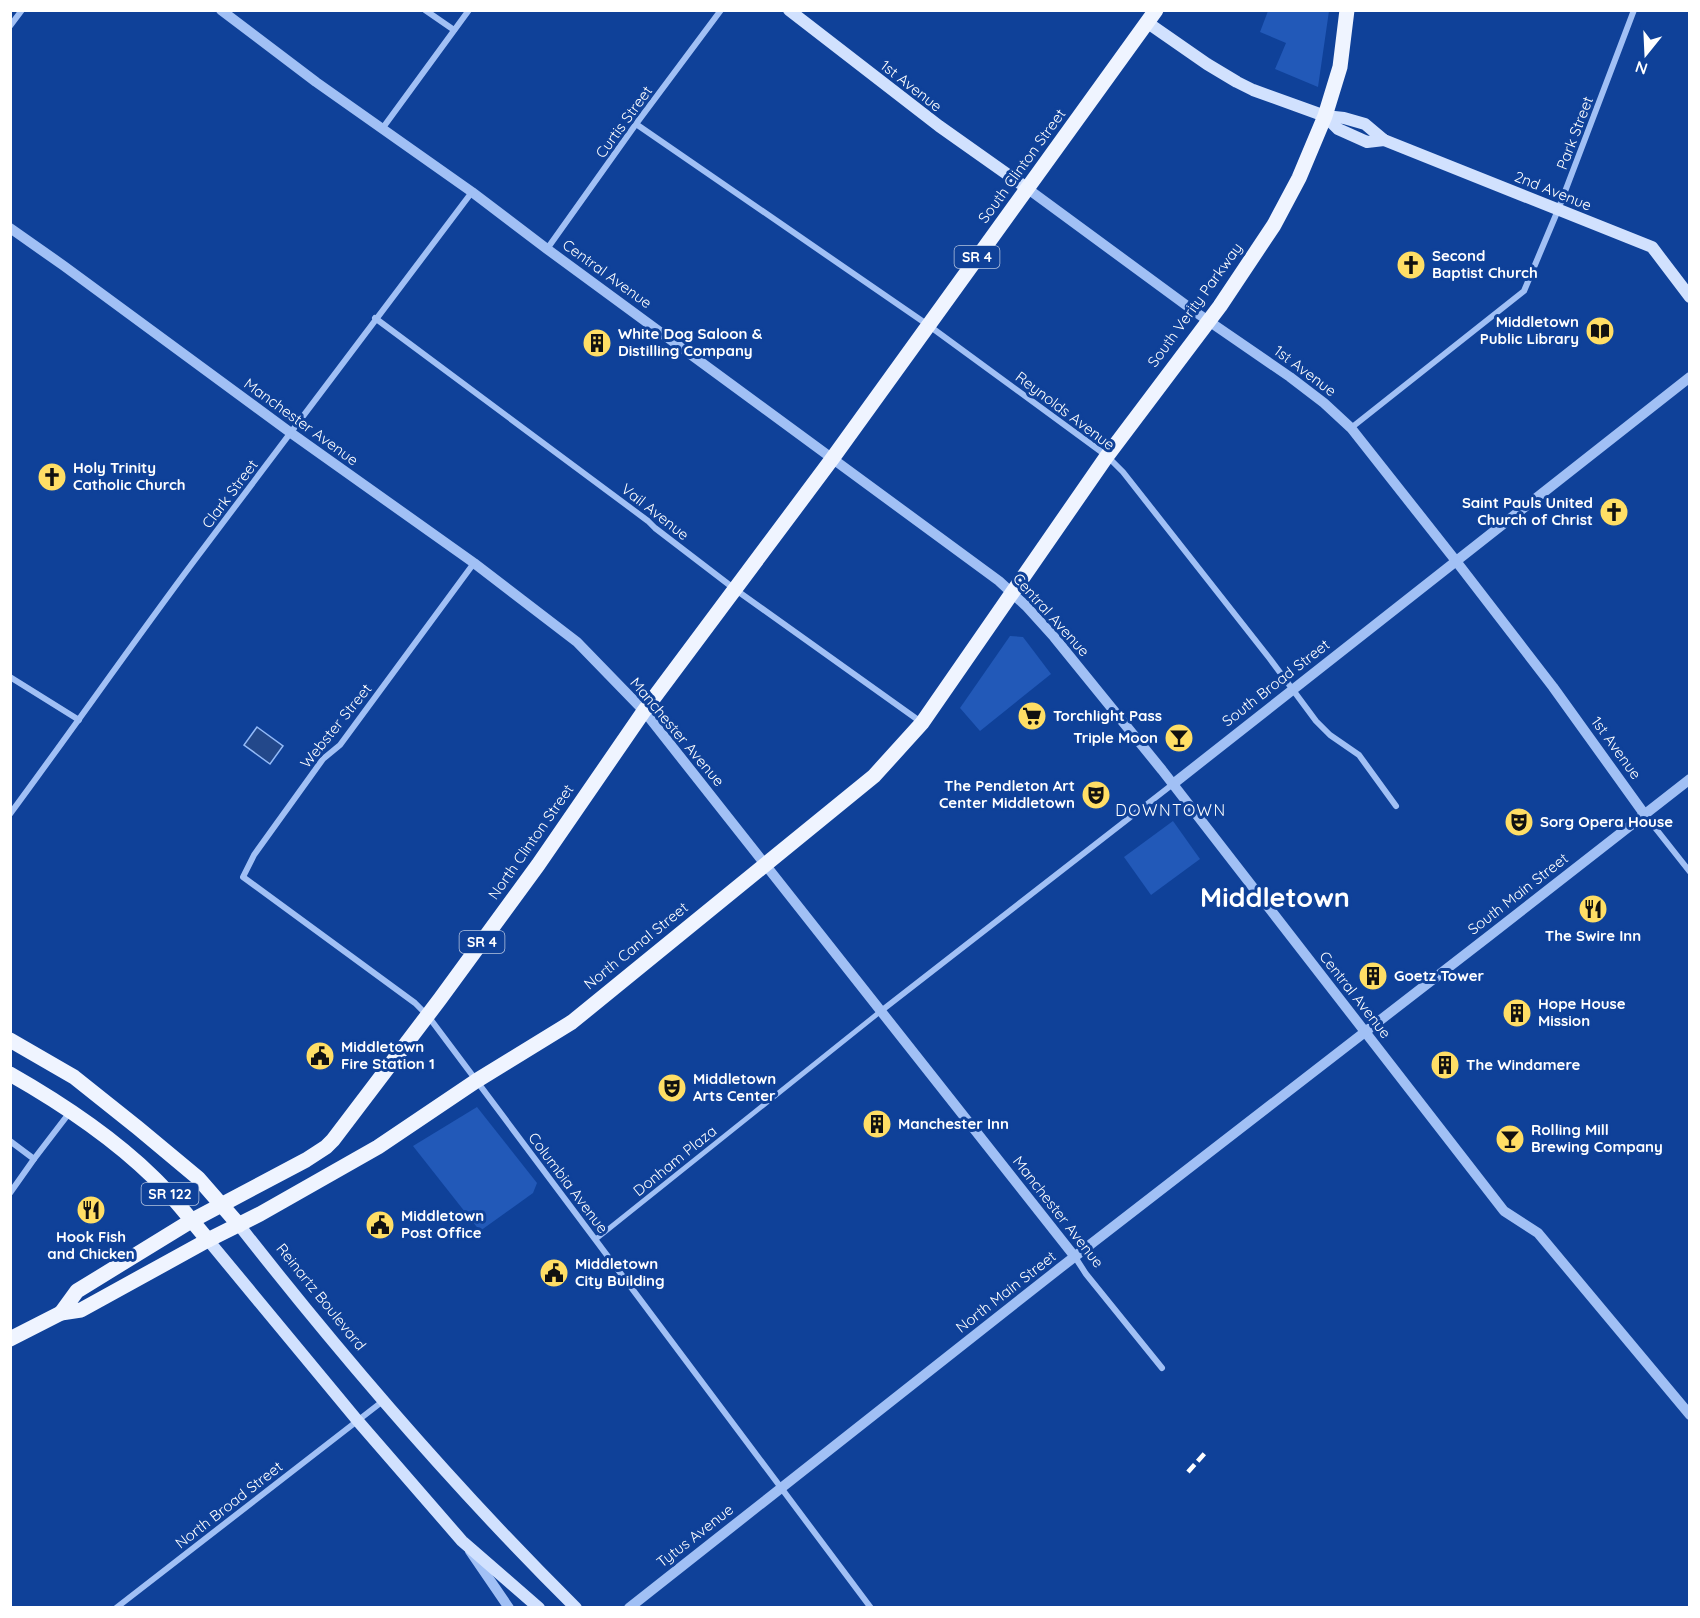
<svg xmlns="http://www.w3.org/2000/svg" width="1700" height="1618" viewBox="0 0 1700 1618" font-family="Quicksand,sans-serif">
<style>
.green{fill:#2259b8}
.water{fill:#23488a;stroke:#93baf8;stroke-width:1.5}
.lines{fill:none;stroke-linecap:round;stroke-linejoin:round}
.pedestrian{stroke:#a1c0f5;stroke-width:5}
.minor{stroke:#a1c0f5;stroke-width:6}
.tertiary{stroke:#a1c0f5;stroke-width:10}
.secondary{stroke:#d1e1fe;stroke-width:12}
.primary{stroke:#eff4ff;stroke-width:15}
.rail{stroke:#fff;stroke-width:4.5;stroke-dasharray:10 4.5;stroke-linecap:butt}
.labels{text-anchor:middle;stroke-width:6;stroke-linejoin:round;paint-order:stroke}
.shield{fill:#0f4199;stroke:#b7c6e0;stroke-width:1.5}
.shield-label{font-size:14px;font-weight:bold;fill:#fff}
.street-label{font-size:15px;fill:#fff;stroke:#0f4199}
.poi-label{font-size:15px;font-weight:bold;fill:#fff;stroke:#0f4199;text-anchor:start}
.neighbourhood-label{font-size:16px;letter-spacing:1.5px;fill:#fff;stroke:#0f4199}
.town-label{font-size:27px;font-weight:bold;fill:#fff;stroke:#0f4199}
</style>
<rect width="100%" height="100%" fill="#0f4199"/>
<g class="green">
<polygon points="1268,11 1329,11 1318,87 1275,69 1286,43 1260,32"/>
<polygon points="1010,636 1023,637 1051,674 980,731 960,708"/>
<polygon points="1173,821 1200,859 1151,895 1124,857"/>
<polygon points="477,1107 537,1183 533,1193 480,1231 413,1146"/>
</g>
<polygon class="water" points="257,727 283,746 270,764 244,745"/>
<g class="lines">
<polyline class="pedestrian" points="596,1239 881,1011"/>
<g class="minor">
<polyline points="425,10 454,30"/>
<polyline points="10,26 22,10"/>
<polyline points="636,124 928,325 1107,456 1123,472 1270,659 1316,721 1330,735 1359,755 1396,806"/>
<polyline points="382,129 469,10"/>
<polyline points="547,249 636,124 721,10"/>
<polyline points="375,318 648,521 655,528 736,590 921,722"/>
<polyline points="1351,428 1524,291 1558,210 1634,10"/>
<polyline points="474,563 340,745 323,759 254,855 243,877 415,1003 428,1016 871,1608"/>
<polyline points="10,677 79,720"/>
<path d="M10,814c62,-84 122,-170 184,-253 92,-124 185,-247 278,-369"/>
<polyline points="1645,815 1690,872"/>
<polyline points="881,1011 1173,784"/>
<polyline points="10,1141 34,1159"/>
<polyline points="10,1193 34,1159 70,1112"/>
<polyline points="1075,1257 1086,1274 1162,1368"/>
<polyline points="116,1608 383,1401"/>
</g>
<g class="tertiary">
<polyline points="221,10 316,82 472,192 547,249 999,581 1026,606 1054,637 1162,770 1504,1211 1538,1233 1690,1415"/>
<polyline points="1028,189 1194,311 1290,377 1324,403 1351,428 1456,561 1553,687 1645,815"/>
<polyline points="10,228 64,266 291,433 474,563 577,642 644,711 1075,1257"/>
<polyline points="1173,784 1690,377"/>
<polyline points="470,1551 509,1608"/>
<polyline points="629,1608 1060,1268 1489,936 1690,779"/>
</g>
<g class="secondary">
<polyline points="789,10 939,126 1028,189"/>
<polyline points="1148,23 1207,64 1237,82 1253,90 1325,116 1344,118 1365,124 1384,140 1652,247 1690,297"/>
<polyline points="1325,116 1338,129 1367,142 1384,140"/>
<path d="M239,1225c105,134 216,263 337,383"/>
<polyline points="208,1240 357,1420 462,1541 539,1608"/>
</g>
<g class="primary">
<polyline points="10,1040 74,1077 138,1128 198,1178 239,1225"/>
<path d="M10,1074c51,29 101,62 143,103 20,19 37,42 55,63"/>
<polyline points="61,1313 77,1291 191,1221 306,1160 326,1147 333,1140 440,999 538,865 644,711 832,459 1156,10"/>
<polyline points="10,1339 61,1313 81,1310 208,1240 260,1214 378,1147 476,1081 572,1022 874,776 922,723 1107,456 1220,306 1274,225 1299,178 1325,116 1340,67 1347,10"/>
</g>
<polyline class="rail" points="1188,1472 1205,1453"/>
</g>
<defs>
<g id="church-disc" transform="scale(1.5)"><circle r="9.5" fill="#ffde65" stroke="#0f4199"/><path d="M-1.2-6h2.4v3.5h3.3v2.4h-3.3V6h-2.4V-.1h-3.3v-2.4h3.3Z" fill="#111"/></g>
<g id="library-disc" transform="scale(1.5)"><circle r="9.5" fill="#ffde65" stroke="#0f4199"/><path d="M-6-4Q-3-5.5-.7-3.5V5Q-3 3-6 4ZM6-4Q3-5.5 .7-3.5V5Q3 3 6 4Z" fill="#111"/></g>
<g id="building-disc" transform="scale(1.5)"><circle r="9.5" fill="#ffde65" stroke="#0f4199"/><path d="M-4-6H4V6H1V3H-1V6H-4ZM-2.5-4.3h1.7v1.8h-1.7ZM.8-4.3h1.7v1.8H.8ZM-2.5-1h1.7V.8h-1.7ZM.8-1h1.7V.8H.8Z" fill="#111"/></g>
<g id="supermarket-disc" transform="scale(1.5)"><circle r="9.5" fill="#ffde65" stroke="#0f4199"/><path d="M-6-5.5h2.5l.6 2H6L4.5 2H-2.5L-4.4-4H-6ZM-1.5 3.2a1.3 1.3 0 1 0 .1 0ZM3 3.2a1.3 1.3 0 1 0 .1 0Z" fill="#111"/></g>
<g id="bar-disc" transform="scale(1.5)"><circle r="9.5" fill="#ffde65" stroke="#0f4199"/><path d="M-6-5H6L.8 .8V4.5H3.5V6h-7V4.5H-.8V.8Z" fill="#111"/></g>
<g id="theatre-disc" transform="scale(1.5)"><circle r="9.5" fill="#ffde65" stroke="#0f4199"/><path d="M-5-5.5Q0-4 5-5.5V0Q5 5 0 6Q-5 5-5 0ZM-3.3-2.5H-1v1.5H-3.3ZM1-2.5H3.3v1.5H1ZM-2.8 1Q0 5.5 2.8 1Z" fill="#111"/></g>
<g id="restaurant-disc" transform="scale(1.5)"><circle r="9.5" fill="#ffde65" stroke="#0f4199"/><path d="M-5-6h1v4h1v-4h1v4h1v-4h1v5L-1.5 .5V6h-2V.5L-5-1ZM5-6V6H3V1.5H1.5Q1.5-4 5-6Z" fill="#111"/></g>
<g id="civic-disc" transform="scale(1.5)"><circle r="9.5" fill="#ffde65" stroke="#0f4199"/><path d="M-.6-6.5H3V-4.5H.6V-3L4-1V1h2V6H-6V1h2V-1L-.6-3ZM-1.2 2.5V6h2.4V2.5Z" fill="#111"/></g>
</defs>
<g fill-rule="evenodd">
<use href="#church-disc" x="1411" y="265"/>
<use href="#library-disc" x="1600" y="331"/>
<use href="#building-disc" x="597" y="343"/>
<use href="#church-disc" x="52" y="477"/>
<use href="#church-disc" x="1614" y="512"/>
<use href="#supermarket-disc" x="1032" y="716"/>
<use href="#bar-disc" x="1179" y="738"/>
<use href="#theatre-disc" x="1096" y="795"/>
<use href="#theatre-disc" x="1519" y="822"/>
<use href="#restaurant-disc" x="1593" y="909"/>
<use href="#building-disc" x="1373" y="976"/>
<use href="#building-disc" x="1517" y="1013"/>
<use href="#civic-disc" x="320" y="1056"/>
<use href="#building-disc" x="1445" y="1065"/>
<use href="#theatre-disc" x="672" y="1088"/>
<use href="#building-disc" x="877" y="1124"/>
<use href="#bar-disc" x="1510" y="1139"/>
<use href="#restaurant-disc" x="91" y="1210"/>
<use href="#civic-disc" x="380" y="1225"/>
<use href="#civic-disc" x="554" y="1273"/>
</g>
<g class="labels">
<g class="shield">
<rect x="954.5" y="246" width="45" height="22" rx="4.5"/>
<rect x="459.5" y="931" width="45" height="22" rx="4.5"/>
<rect x="141.5" y="1183" width="57" height="22" rx="4.5"/>
</g>
<g class="shield-label">
<text x="977" y="262">SR 4</text>
<text x="482" y="947">SR 4</text>
<text x="170" y="1199">SR 122</text>
</g>
<g class="street-label">
<text transform="translate(911 86) rotate(38)" y="5">1st Avenue</text>
<text transform="translate(624 122) rotate(-54)" y="5">Curtis Street</text>
<text transform="translate(1575 133) rotate(-69)" y="5">Park Street</text>
<text transform="translate(1022 166) rotate(-54)" y="5">South Clinton Street</text>
<text transform="translate(1553 191) rotate(22)" y="5">2nd Avenue</text>
<text transform="translate(607 274) rotate(36)" y="5">Central Avenue</text>
<text transform="translate(1195 305) rotate(-54)" y="5">South Verity Parkway</text>
<text transform="translate(1305 371) rotate(37)" y="5">1st Avenue</text>
<text transform="translate(1065 411) rotate(37)" y="5">Reynolds Avenue</text>
<text transform="translate(301 422) rotate(36)" y="5">Manchester Avenue</text>
<text transform="translate(230 494) rotate(-53)" y="5">Clark Street</text>
<text transform="translate(655 512) rotate(38)" y="5">Vail Avenue</text>
<text transform="translate(1051 615) rotate(48)" y="5">Central Avenue</text>
<text transform="translate(1276 683) rotate(-38)" y="5">South Broad Street</text>
<text transform="translate(336 726) rotate(-51)" y="5">Webster Street</text>
<text transform="translate(677 732) rotate(50)" y="5">Manchester Avenue</text>
<text transform="translate(1616 748) rotate(54)" y="5">1st Avenue</text>
<text transform="translate(531 842) rotate(-55)" y="5">North Clinton Street</text>
<text transform="translate(1518 894) rotate(-38)" y="5">South Main Street</text>
<text transform="translate(636 946) rotate(-39)" y="5">North Canal Street</text>
<text transform="translate(1355 995) rotate(52)" y="5">Central Avenue</text>
<text transform="translate(675 1161) rotate(-39)" y="5">Donham Plaza</text>
<text transform="translate(568 1183) rotate(53)" y="5">Columbia Avenue</text>
<text transform="translate(1058 1212) rotate(52)" y="5">Manchester Avenue</text>
<text transform="translate(1006 1292) rotate(-38)" y="5">North Main Street</text>
<text transform="translate(321 1297) rotate(51)" y="5">Reinartz Boulevard</text>
<text transform="translate(229 1505) rotate(-38)" y="5">North Broad Street</text>
<text transform="translate(695 1536) rotate(-38)" y="5">Tytus Avenue</text>
</g>
<g class="poi-label">
<text x="1432" y="261">Second<tspan x="1432" dy="17">Baptist Church</tspan></text>
<text x="1579" y="327" text-anchor="end">Middletown<tspan x="1579" dy="17">Public Library</tspan></text>
<text x="618" y="339">White Dog Saloon &amp;<tspan x="618" dy="17">Distilling Company</tspan></text>
<text x="73" y="473">Holy Trinity<tspan x="73" dy="17">Catholic Church</tspan></text>
<text x="1593" y="508" text-anchor="end">Saint Pauls United<tspan x="1593" dy="17">Church of Christ</tspan></text>
<text x="1053" y="721">Torchlight Pass</text>
<text x="1158" y="743" text-anchor="end">Triple Moon</text>
<text x="1075" y="791" text-anchor="end">The Pendleton Art<tspan x="1075" dy="17">Center Middletown</tspan></text>
<text x="1540" y="827">Sorg Opera House</text>
<text x="1593" y="941" text-anchor="middle">The Swire Inn</text>
<text x="1394" y="981">Goetz Tower</text>
<text x="1538" y="1009">Hope House<tspan x="1538" dy="17">Mission</tspan></text>
<text x="341" y="1052">Middletown<tspan x="341" dy="17">Fire Station 1</tspan></text>
<text x="1466" y="1070">The Windamere</text>
<text x="693" y="1084">Middletown<tspan x="693" dy="17">Arts Center</tspan></text>
<text x="898" y="1129">Manchester Inn</text>
<text x="1531" y="1135">Rolling Mill<tspan x="1531" dy="17">Brewing Company</tspan></text>
<text x="401" y="1221">Middletown<tspan x="401" dy="17">Post Office</tspan></text>
<text x="91" y="1242" text-anchor="middle">Hook Fish<tspan x="91" dy="17">and Chicken</tspan></text>
<text x="575" y="1269">Middletown<tspan x="575" dy="17">City Building</tspan></text>
</g>
<g class="neighbourhood-label">
<text x="1171" y="816">DOWNTOWN</text>
</g>
<g class="town-label">
<text x="1275" y="907">Middletown</text>
</g>
</g>
<rect width="1700" height="1618" fill="none" stroke="#ffffff" stroke-width="24"/>
<g transform="translate(1646 54) rotate(198)" stroke="#0f4199" stroke-width="4.5" paint-order="stroke">
<path d="M0-4.5L10 22L0 15L-10 22Z" fill="#ffffff"/>
<text y="-9" font-size="16" font-weight="bold" text-anchor="middle" fill="#ffffff">N</text>
</g>
</svg>
